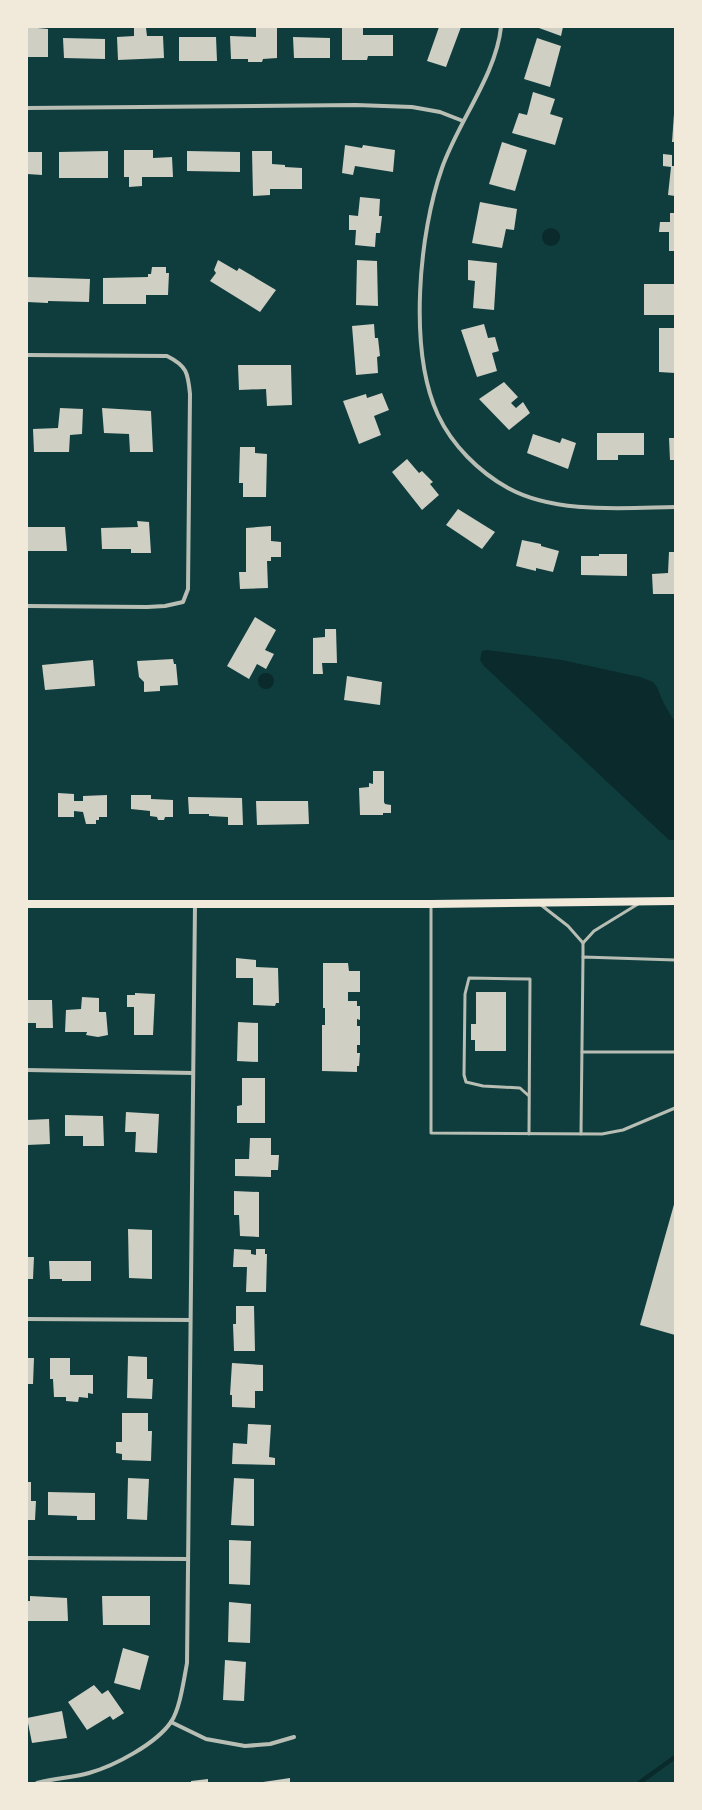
<svg xmlns="http://www.w3.org/2000/svg" width="702" height="1810" viewBox="0 0 702 1810" font-family="Montserrat,sans-serif">
<style>
.water{fill:#0a2a2b}
.lines{fill:none;stroke-linecap:round;stroke-linejoin:round}
.stream{stroke:#0a2a2b;stroke-width:4.5}
.building{fill:#cfcfc3}
.service{stroke:#b8beb3;stroke-width:3}
.minor{stroke:#b8beb3;stroke-width:4}
.secondary{stroke:#f1e9da;stroke-width:8}
</style>
<rect width="100%" height="100%" fill="#0f3d3e"/>
<g class="water">
<circle cx="551" cy="237" r="9"/>
<polygon points="487,650 562,660 640,677 653,682 657,687 664,704 675,722 675,840 669,840 484,666 480,660 482,651"/>
<circle cx="266" cy="681" r="8"/>
</g>
<g class="lines">
<polyline class="stream" points="639,1783 675,1757"/>
</g>
<g class="building">
<polygon points="27,27 48,29 48,57 27,57"/>
<polygon points="256,27 277,28 277,58 263,59 262,62 248,62 248,59 231,59 230,36 256,37"/>
<polygon points="342,27 363,27 363,35 393,35 393,56 368,56 367,60 342,60"/>
<polygon points="439,27 461,27 446,67 427,61"/>
<polygon points="539,27 563,27 561,36 539,28"/>
<polygon points="134,28 146,28 147,36 163,36 164,58 118,60 117,37 134,36"/>
<polygon points="179,37 216,37 217,61 179,61"/>
<polygon points="293,37 330,38 330,58 294,58"/>
<polygon points="63,38 105,39 105,59 64,58"/>
<polygon points="537,38 561,46 550,87 524,79"/>
<polygon points="533,92 555,99 550,114 563,118 555,145 512,133 519,113 527,115"/>
<polygon points="674,114 675,114 675,142 672,142"/>
<polygon points="502,142 527,150 515,191 489,184"/>
<polygon points="345,145 362,148 363,145 395,150 393,172 355,166 353,175 342,173"/>
<polygon points="124,150 153,150 153,158 172,157 173,177 142,177 142,186 129,187 129,177 124,177"/>
<polygon points="108,151 108,178 59,178 59,152"/>
<polygon points="187,151 240,152 240,172 187,171"/>
<polygon points="252,151 272,151 272,164 285,165 285,167 302,168 302,189 270,189 270,195 253,196"/>
<polygon points="27,152 42,152 42,175 27,174"/>
<polygon points="663,154 672,155 672,166 675,166 675,196 668,195 671,167 663,166"/>
<polygon points="360,197 380,199 379,216 382,216 380,233 376,233 375,247 355,245 356,230 349,230 349,215 358,216"/>
<polygon points="480,202 517,209 514,230 506,229 502,248 472,243"/>
<polygon points="670,213 675,213 675,251 669,251 669,232 659,232 660,222 670,222"/>
<polygon points="218,260 237,271 239,268 276,290 260,312 210,281 216,273 214,270"/>
<polygon points="357,260 377,261 378,306 356,305"/>
<polygon points="468,260 497,263 494,310 473,308 475,281 468,280"/>
<polygon points="152,267 166,267 166,273 169,273 168,295 146,295 146,304 103,304 103,278 148,277 148,274 151,274"/>
<polygon points="27,277 90,279 89,302 48,301 48,303 27,302"/>
<rect x="644" y="284" width="31" height="31"/>
<polygon points="374,324 375,338 378,338 380,356 377,357 378,373 356,375 352,326"/>
<polygon points="484,324 488,338 495,337 499,351 492,353 497,371 477,377 461,330"/>
<polygon points="659,328 675,328 675,373 659,372"/>
<polygon points="238,365 291,365 292,405 267,406 266,389 239,390"/>
<polygon points="504,382 518,397 511,403 516,408 523,402 530,413 509,430 479,399"/>
<polygon points="382,393 389,410 374,416 381,435 359,444 343,401 366,394 367,398"/>
<polygon points="60,408 83,409 82,434 70,435 69,452 34,452 33,429 58,428"/>
<polygon points="102,408 151,411 153,452 130,452 129,434 104,433"/>
<polygon points="597,433 644,433 644,455 618,455 618,460 597,460"/>
<polygon points="533,434 560,443 562,438 576,443 568,469 527,453"/>
<polygon points="669,438 675,438 675,460 670,460"/>
<polygon points="240,447 255,447 255,453 267,454 266,497 243,497 243,483 239,483"/>
<polygon points="407,459 419,473 422,471 433,482 430,484 439,495 422,510 392,472"/>
<polygon points="458,509 495,532 482,549 446,525"/>
<polygon points="137,521 149,522 151,553 131,553 131,549 102,549 101,528 138,527"/>
<polygon points="271,526 271,541 281,542 281,557 271,557 271,561 267,561 268,588 240,589 239,572 246,572 246,528"/>
<polygon points="27,527 65,527 67,551 27,551"/>
<polygon points="522,540 541,544 541,546 559,551 553,572 536,568 536,571 516,566"/>
<polygon points="669,552 675,552 675,594 653,594 652,574 668,573"/>
<polygon points="599,554 627,554 627,576 581,575 581,556 599,556"/>
<polygon points="255,617 276,630 265,650 274,654 266,669 257,664 249,679 227,666"/>
<polygon points="325,629 336,629 337,663 322,663 323,674 313,674 313,638 325,637"/>
<polygon points="173,659 174,664 176,664 178,685 160,686 160,691 144,692 144,682 139,677 137,661"/>
<polygon points="93,660 95,686 45,690 42,665"/>
<polygon points="347,676 382,682 380,705 344,700"/>
<polygon points="373,771 384,771 384,802 385,804 391,805 391,813 383,813 383,815 360,815 359,788 369,787 369,783 373,784"/>
<polygon points="58,793 74,794 74,801 83,801 83,796 107,795 107,817 99,817 99,820 96,820 96,824 86,824 83,812 74,811 74,817 58,817"/>
<polygon points="131,795 151,795 151,799 173,800 173,817 165,817 164,820 158,820 157,817 150,816 150,811 131,809"/>
<polygon points="188,797 242,798 243,825 228,825 228,817 209,816 209,814 189,814"/>
<polygon points="256,801 308,801 309,824 257,825"/>
<polygon points="236,958 256,960 256,967 278,968 279,1003 276,1003 275,1006 253,1005 253,978 236,978"/>
<polygon points="323,963 348,963 349,971 360,971 360,992 348,992 348,1001 357,1001 357,1006 360,1006 360,1020 357,1019 357,1026 360,1026 360,1045 357,1045 357,1053 360,1053 359,1066 357,1066 357,1072 322,1071 322,1025 325,1025 325,1008 323,1008"/>
<polygon points="476,992 506,992 506,1051 475,1051 475,1040 471,1040 471,1024 476,1024"/>
<polygon points="135,993 155,994 153,1035 134,1035 134,1007 127,1007 127,995 135,995"/>
<polygon points="82,997 99,998 99,1012 106,1012 108,1035 98,1037 86,1035 87,1032 65,1032 66,1010 81,1009"/>
<polygon points="27,1000 52,1000 53,1028 36,1028 36,1023 27,1023"/>
<polygon points="238,1022 258,1023 258,1062 237,1061"/>
<polygon points="242,1078 265,1078 265,1123 237,1123 237,1106 242,1105"/>
<polygon points="126,1112 159,1114 157,1153 135,1152 136,1132 125,1132"/>
<polygon points="65,1115 103,1116 104,1146 83,1146 83,1136 65,1136"/>
<polygon points="49,1119 50,1144 27,1145 27,1120"/>
<polygon points="250,1138 271,1138 271,1155 279,1155 278,1170 271,1170 271,1177 235,1176 235,1159 249,1159"/>
<polygon points="234,1191 259,1192 259,1237 240,1236 239,1215 234,1215"/>
<polygon points="675,1201 675,1335 640,1325"/>
<polygon points="128,1229 152,1230 152,1279 129,1278"/>
<polygon points="234,1249 251,1250 251,1254 256,1255 256,1249 265,1249 265,1254 267,1254 266,1292 246,1292 247,1267 233,1267"/>
<polygon points="27,1257 34,1257 33,1279 27,1279"/>
<polygon points="49,1261 91,1261 91,1281 62,1281 62,1279 50,1279"/>
<polygon points="236,1306 254,1306 255,1351 234,1351 233,1324 236,1324"/>
<polygon points="128,1356 147,1357 147,1379 153,1379 152,1399 127,1398"/>
<polygon points="27,1358 34,1358 33,1384 27,1384"/>
<polygon points="50,1358 70,1358 70,1375 93,1375 93,1394 88,1393 88,1398 79,1397 78,1402 66,1401 66,1397 54,1397 53,1379 50,1379"/>
<polygon points="232,1363 263,1365 263,1391 255,1391 255,1408 232,1407 232,1395 230,1395"/>
<polygon points="122,1413 148,1413 148,1431 152,1431 151,1461 122,1460 122,1454 116,1453 116,1442 122,1442"/>
<polygon points="248,1424 271,1425 269,1457 275,1458 275,1465 232,1464 233,1443 247,1444"/>
<polygon points="128,1478 149,1479 147,1520 127,1519"/>
<polygon points="234,1478 254,1479 254,1526 231,1525"/>
<polygon points="27,1482 31,1482 31,1501 36,1501 35,1520 27,1520"/>
<polygon points="48,1492 95,1493 95,1520 77,1520 77,1516 48,1515"/>
<polygon points="229,1540 251,1541 250,1585 229,1584"/>
<polygon points="30,1596 67,1598 68,1621 27,1621 27,1601 30,1601"/>
<polygon points="102,1596 150,1596 150,1625 103,1625"/>
<polygon points="229,1602 251,1604 250,1643 228,1642"/>
<polygon points="123,1648 149,1656 140,1690 114,1683"/>
<polygon points="225,1660 246,1662 244,1701 223,1700"/>
<polygon points="94,1685 102,1694 108,1690 124,1713 113,1720 110,1716 87,1730 68,1702"/>
<polygon points="62,1711 67,1738 32,1743 27,1718"/>
<polygon points="290,1778 290,1783 263,1783 263,1782"/>
<polygon points="208,1779 208,1783 191,1783 191,1781"/>
</g>
<g class="lines">
<g class="service">
<polyline points="541,905 568,926 583,943 583,957"/>
<polyline points="431,906 431,1133 602,1134 623,1130 675,1108"/>
<polyline points="583,943 594,931 638,904"/>
<polyline points="582,1052 675,1052"/>
<polyline points="529,1096 520,1088 483,1086 466,1082 464,1075 465,994 469,978 530,979 529,1134"/>
<polyline points="581,1134 583,957 675,960"/>
</g>
<g class="minor">
<path d="M501,27c-5,48 -43,95 -59,141 -23,65 -34,182 -4,247 14,30 41,57 70,73 47,26 114,20 167,19"/>
<polyline points="27,108 356,105 412,107 440,112 463,121"/>
<path d="M27,355l140,1c20,10 21,17 23,38l-2,195 -5,13 -18,4 -18,1 -120,-1"/>
<polyline points="27,1070 193,1073"/>
<polyline points="27,1319 190,1320"/>
<polyline points="27,1558 188,1559"/>
<polyline points="171,1722 206,1739 245,1746 270,1744 294,1737"/>
<path d="M37,1783c17,-5 35,-5 52,-10 25,-7 67,-29 82,-51 9,-13 13,-43 16,-59l8,-759"/>
</g>
<polyline class="secondary" points="27,904 431,904 675,901"/>
</g>
<rect width="702" height="1810" fill="none" stroke="#f1e9da" stroke-width="56"/>
</svg>
